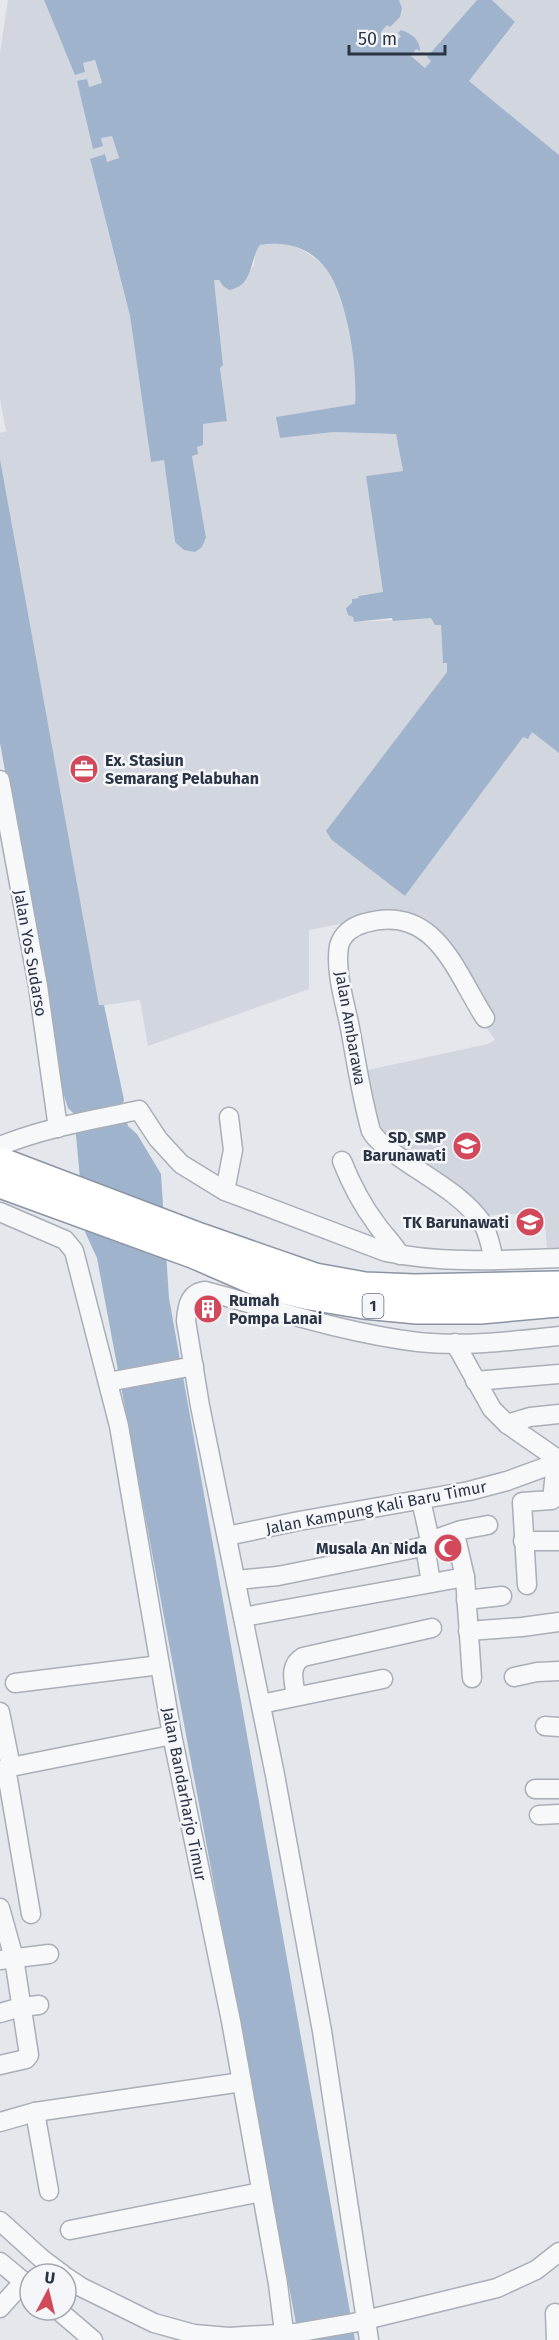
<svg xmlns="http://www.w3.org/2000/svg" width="559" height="2340" viewBox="0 0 559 2340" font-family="'Fira Sans',sans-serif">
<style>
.built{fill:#d2d6de}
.water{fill:#9fb4cc}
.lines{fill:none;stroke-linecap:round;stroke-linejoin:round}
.minor-casing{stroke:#a9aeb7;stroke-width:21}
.highway-casing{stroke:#8b94a3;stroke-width:30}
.minor{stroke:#f7f8fa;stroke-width:18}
.highway{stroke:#fff;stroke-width:27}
.labels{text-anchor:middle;stroke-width:5;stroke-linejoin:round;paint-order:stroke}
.shield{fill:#f4f6f9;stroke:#676e7b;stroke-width:1.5}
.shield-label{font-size:15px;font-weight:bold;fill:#2b3445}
.poi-label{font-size:16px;font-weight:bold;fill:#2b3445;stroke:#f4f6f9;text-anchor:end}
.street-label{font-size:16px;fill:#2b3445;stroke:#f4f6f9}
</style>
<rect width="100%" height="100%" fill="#e4e7ec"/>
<g class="built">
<polygon points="8,0 44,0 75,74 83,63 95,60 102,84 89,87 101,138 112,135 119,159 107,162 105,154 90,160 130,316 151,462 164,460 175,542 202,547 206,539 192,455 197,447 203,445 203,424 227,421 220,368 223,365 214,280 219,280 223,286 254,266 255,253 260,245 287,243 304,251 324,265 334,283 346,315 357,377 355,404 277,417 280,438 334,432 396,434 403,471 366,476 383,593 359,595 359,598 353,603 354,622 432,618 441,625 443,662 447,663 447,672 327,831 405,896 523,736 532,731 559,753 559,1248 547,1248 544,1213 488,1215 406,1155 386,1136 377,1117 368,1070 488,1044 495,1040 417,926 392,914 309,930 309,989 148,1046 140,1000 99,1006 0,459 0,433 6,431 0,399 0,53"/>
<polygon points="399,0 477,0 428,57 431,61 425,68 411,56 419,43 413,36 406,32 395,43 381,32 402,8"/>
<polygon points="492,0 559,0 559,155 469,81 515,23"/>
</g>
<g class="water">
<path d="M44,0h355l3,8 -2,9 -10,10 -3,-2 -6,7 14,11 6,-7 -3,-3 3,-3c11,4 19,9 19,21l-4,-2 -5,7 14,12 6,-7 -4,-4 50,-57h15l23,22 -46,59 90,74v598l-27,-21 -4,7 -5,-2 -118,159 -73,-56 -6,-9 121,-159v-9h-4l-2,-38h-6l-4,-7 -38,3 -1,-3 -38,4 -1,-5 -5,-2 -2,-7 6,-5v-4l7,-1 -1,-2 25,-4 -17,-116 37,-5 -7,-37 -62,-2 -54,6 -4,-21 79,-13c3,-35 -8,-112 -32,-139 -17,-19 -38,-24 -63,-20 -11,15 -6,41 -31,45l-6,-4 -4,-6h-5l9,85 -3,3 7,53 -24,3v21l-6,2 1,7 -6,2 14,82 -4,9 -7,5 -11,-2 -9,-8 -11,-82 -13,2 -21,-146 -40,-157 15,-5 2,8 12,-4 -7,-22 -11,2 2,8 -10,3 -16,-68 10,-2 2,8 13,-4 -7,-23 -12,3 2,9 -10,3z"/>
<polygon points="0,459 99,1005 104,1005 124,1100 122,1105 128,1126 137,1134 161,1174 169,1298 355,2340 299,2340 97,1258 85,1232 74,1114 68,1108 62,1089 0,743"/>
</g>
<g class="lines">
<g class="minor-casing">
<g id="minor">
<polyline points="0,780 38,986 58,1128"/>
<path d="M485,1018c-30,-47 -50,-115 -120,-95 -12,3 -23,11 -26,23 -4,24 5,54 10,77 7,36 12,73 22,108 7,12 20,20 31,28 27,19 62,37 81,65 6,11 8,24 11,36"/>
<path d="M0,1146c44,-18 92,-26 139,-36l19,29 23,25 44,27 161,61c58,12 115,8 173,6"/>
<path d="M342,1161c9,23 20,44 35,64 7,10 16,18 23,30"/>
<polyline points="225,1191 233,1150 229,1117"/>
<polyline points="0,1212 65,1240 74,1251 119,1426 172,1735 231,2021 278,2284 285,2340"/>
<polyline points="455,1343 492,1409 507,1424 559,1460"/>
<polyline points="475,1381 559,1374"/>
<polyline points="108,1382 194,1366"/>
<polyline points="507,1424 530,1417 559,1414"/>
<polyline points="421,1500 430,1541"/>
<polyline points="455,1534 465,1577 472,1678"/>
<polyline points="227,1536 299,1521 469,1491 507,1481 559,1462"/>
<polyline points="523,1541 558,1541"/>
<polyline points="425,1546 431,1583"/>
<polyline points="236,1580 278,1576 417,1548 429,1545 430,1541 461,1530 488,1525"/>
<polyline points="527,1585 522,1502 552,1500 556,1463"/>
<polyline points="466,1600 502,1596"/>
<polyline points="243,1617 465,1577"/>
<polyline points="468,1631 522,1627 559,1622"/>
<polyline points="514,1677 537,1672 559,1671"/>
<polyline points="15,1683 160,1665"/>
<path d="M296,1696c-2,-15 -8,-30 7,-39l129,-29"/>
<polyline points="261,1704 383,1679"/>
<polyline points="0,1712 11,1767"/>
<polyline points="545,1726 559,1727"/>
<polyline points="535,1789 559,1789"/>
<polyline points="539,1815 559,1814"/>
<polyline points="0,1908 14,1958 29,2055 26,2059 0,2065"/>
<polyline points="31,1914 6,1768 172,1735"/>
<polyline points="0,1960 49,1954"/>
<polyline points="0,2013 21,2007 39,2005"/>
<polyline points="35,2112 49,2191"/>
<polyline points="0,2122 35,2112 242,2082"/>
<polyline points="0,2221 42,2259 62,2274"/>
<polyline points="70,2230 261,2192"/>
<polyline points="0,2262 30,2287"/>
<polyline points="66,2277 81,2287 154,2323 194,2334 229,2337 295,2333 353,2323 497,2288 536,2270 559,2252"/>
<polyline points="0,2308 24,2281"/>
<polyline points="58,2310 93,2340"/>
<polyline points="555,2313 556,2340"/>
<path d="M369,2340l-47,-309 -47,-256 -75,-369 -14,-85c1,-14 3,-28 19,-30 71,19 140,42 213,51 46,5 95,-1 141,-6"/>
</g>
</g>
<g class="highway-casing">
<g id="highway">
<polyline points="0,1161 200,1237 315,1277 365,1286 415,1288 559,1285"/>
<polyline points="0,1184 195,1255 264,1285 310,1296 364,1305 417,1310 480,1310 559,1303"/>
</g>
</g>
<use href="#minor" class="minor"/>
<use href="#highway" class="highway"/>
</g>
<defs>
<g id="office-disc" transform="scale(1.5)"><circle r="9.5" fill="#d1495b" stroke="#f4f6f9"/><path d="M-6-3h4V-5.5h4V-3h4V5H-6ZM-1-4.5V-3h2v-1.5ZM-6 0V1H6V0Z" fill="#fff"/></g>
<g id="school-disc" transform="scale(1.5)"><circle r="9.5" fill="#d1495b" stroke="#f4f6f9"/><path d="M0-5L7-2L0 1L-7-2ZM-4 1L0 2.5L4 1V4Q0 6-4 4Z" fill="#fff"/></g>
<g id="building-disc" transform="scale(1.5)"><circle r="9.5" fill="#d1495b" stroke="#f4f6f9"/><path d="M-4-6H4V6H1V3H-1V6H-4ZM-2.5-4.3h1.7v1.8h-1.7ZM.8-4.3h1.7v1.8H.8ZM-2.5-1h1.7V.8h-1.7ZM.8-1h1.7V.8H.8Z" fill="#fff"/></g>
<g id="mosque-disc" transform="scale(1.5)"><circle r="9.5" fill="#d1495b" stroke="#f4f6f9"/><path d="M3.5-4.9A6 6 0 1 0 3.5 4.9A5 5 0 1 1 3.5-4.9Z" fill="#fff"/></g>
</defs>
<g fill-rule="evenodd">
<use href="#office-disc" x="84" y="769"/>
<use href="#school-disc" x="467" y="1146"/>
<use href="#school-disc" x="530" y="1222"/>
<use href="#building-disc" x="208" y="1309"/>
<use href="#mosque-disc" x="448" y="1548"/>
</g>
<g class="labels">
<rect class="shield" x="362.5" y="1294" width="21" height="24" rx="4.5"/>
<g class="shield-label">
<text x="373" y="1311">1</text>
</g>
<g class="poi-label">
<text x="105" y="766" text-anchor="start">Ex. Stasiun<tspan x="105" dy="18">Semarang Pelabuhan</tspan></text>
<text x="446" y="1143">SD, SMP<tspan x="446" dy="18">Barunawati</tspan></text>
<text x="509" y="1228">TK Barunawati</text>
<text x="229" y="1306" text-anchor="start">Rumah<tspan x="229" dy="18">Pompa Lanai</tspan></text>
<text x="427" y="1554">Musala An Nida</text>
</g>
<g class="street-label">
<text transform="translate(31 953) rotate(80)" y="6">Jalan Yos Sudarso</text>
<text transform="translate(351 1028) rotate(80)" y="6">Jalan Ambarawa</text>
<text transform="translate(376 1507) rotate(-11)" y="6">Jalan Kampung Kali Baru Timur</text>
<text transform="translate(185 1794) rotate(79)" y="6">Jalan Bandarharjo Timur</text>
</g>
</g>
<g transform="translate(48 2292) rotate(7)"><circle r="28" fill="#f4f6f9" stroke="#a4a8b1" stroke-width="1.5"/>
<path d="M0-4.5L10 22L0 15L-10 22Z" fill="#d1495b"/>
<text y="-9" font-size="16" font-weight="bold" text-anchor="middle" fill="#2b3445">U</text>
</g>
<path d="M349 45v9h96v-9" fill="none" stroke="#2b3445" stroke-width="3"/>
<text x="358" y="45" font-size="18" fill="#2b3445" stroke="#f4f6f9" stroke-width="4.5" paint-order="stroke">50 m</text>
</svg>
